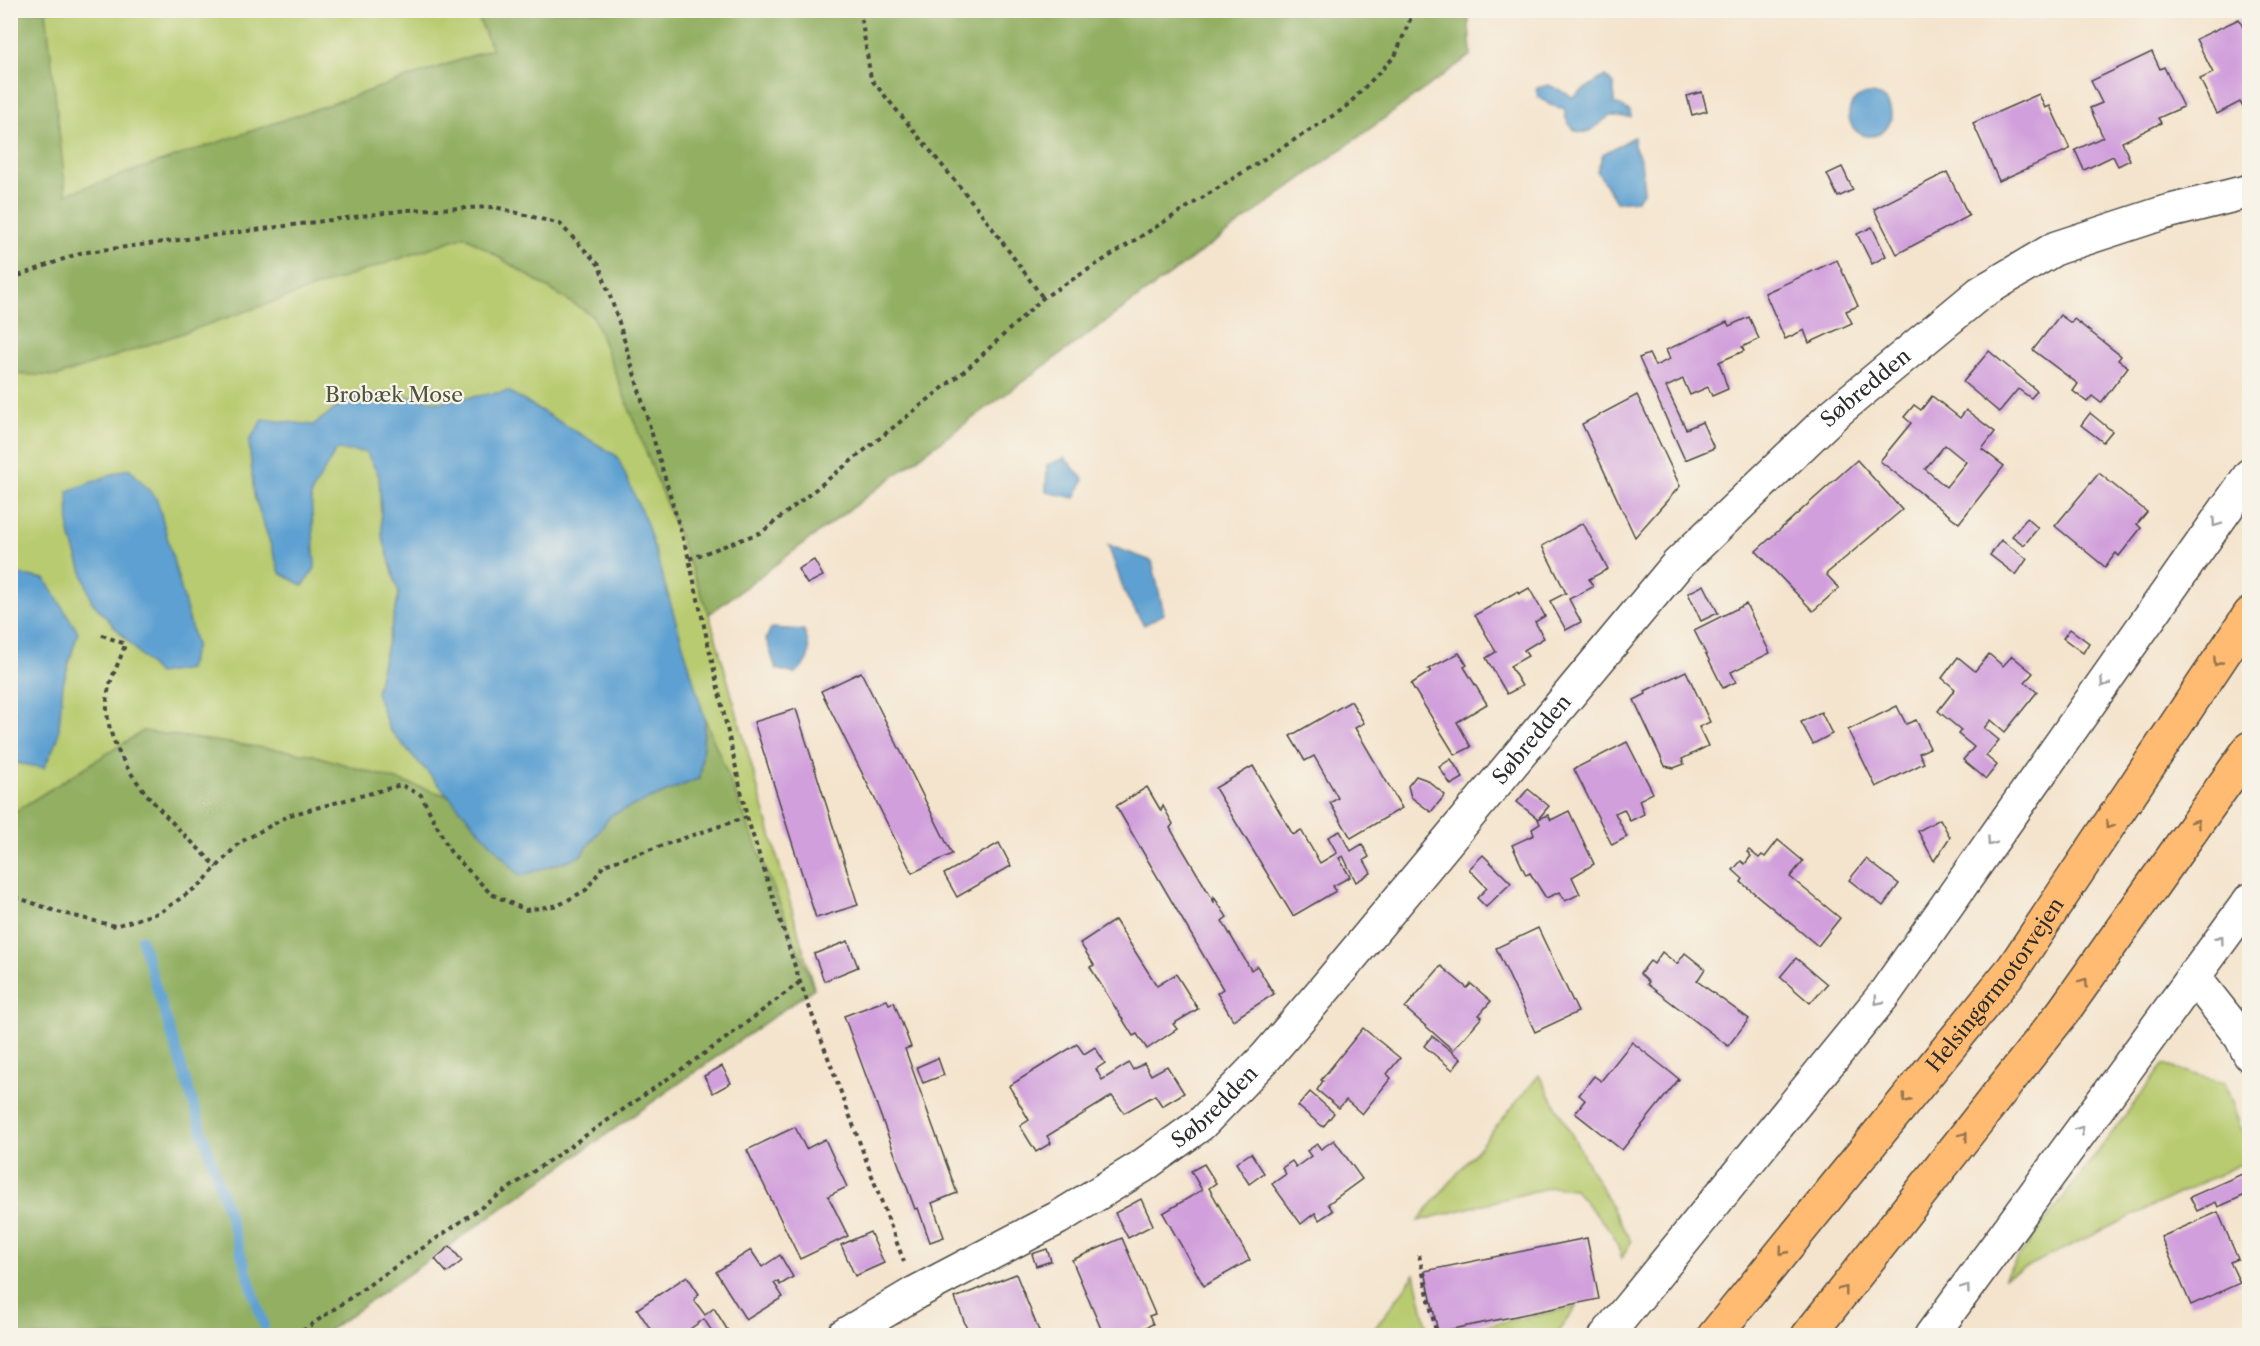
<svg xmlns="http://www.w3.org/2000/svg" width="2260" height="1346" viewBox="0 0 2260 1346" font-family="'Libre Caslon Text',serif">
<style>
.green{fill:#b8cb6f;stroke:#727b4d;stroke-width:1.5}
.forest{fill:#92af62;stroke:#5e6d46;stroke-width:1.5}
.water{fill:#5da0d1;stroke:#44667e;stroke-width:1.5}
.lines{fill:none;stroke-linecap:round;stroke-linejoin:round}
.stream{stroke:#5da0d1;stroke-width:10}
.building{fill:#d1a0dc;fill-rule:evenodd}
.minor-casing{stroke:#494743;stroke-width:36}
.highway-casing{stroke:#494743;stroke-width:36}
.path{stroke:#494743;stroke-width:4;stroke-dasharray:4.5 4.5;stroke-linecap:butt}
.minor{stroke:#fff;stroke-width:33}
.highway{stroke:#ffbb71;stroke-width:33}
.oneway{stroke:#a0a0a0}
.oneway2{stroke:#95734e}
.labels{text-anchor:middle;stroke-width:4.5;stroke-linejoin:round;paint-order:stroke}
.street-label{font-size:21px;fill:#2b2b2b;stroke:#f7f3e8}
.park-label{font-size:21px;fill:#4e533c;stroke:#f7f3e8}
</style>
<rect width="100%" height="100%" fill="#f7f3e8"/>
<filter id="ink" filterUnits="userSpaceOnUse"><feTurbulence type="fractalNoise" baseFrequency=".0167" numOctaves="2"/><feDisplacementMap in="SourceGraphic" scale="12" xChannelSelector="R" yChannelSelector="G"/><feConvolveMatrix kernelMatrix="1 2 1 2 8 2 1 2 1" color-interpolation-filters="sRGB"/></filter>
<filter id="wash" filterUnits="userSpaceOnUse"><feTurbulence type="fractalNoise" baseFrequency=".008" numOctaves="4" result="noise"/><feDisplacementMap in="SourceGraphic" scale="24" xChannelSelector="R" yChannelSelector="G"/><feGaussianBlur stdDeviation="1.35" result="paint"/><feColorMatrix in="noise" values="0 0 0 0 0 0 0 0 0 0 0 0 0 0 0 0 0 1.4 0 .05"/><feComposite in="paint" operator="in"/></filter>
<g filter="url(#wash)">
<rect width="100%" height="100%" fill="#f4e4cd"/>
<g class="green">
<polygon points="1468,10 1471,55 933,447 709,614 814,988 322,1335 11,1336 10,11"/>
<polygon points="2163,1065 2225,1083 2249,1150 2249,1160 2003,1278"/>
<polygon points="1539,1075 1631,1242 1622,1258 1613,1234 1574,1189 1551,1187 1418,1221"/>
<polygon points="1415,1274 1429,1335 1370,1335"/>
<polygon points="1576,1307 1556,1335 1449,1335 1449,1333"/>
</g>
<g class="forest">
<polygon points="11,10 46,11 66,194 492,49 475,11 1468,10 1471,55 933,447 709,614 593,316 465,236 58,376 11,374"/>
<polygon points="705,719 814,988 322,1335 11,1336 11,814 143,731 310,754 449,796 520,876 580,856 611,815 700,778"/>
</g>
<g class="water">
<path d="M1605,76l9,8v19l16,8 1,6 -22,-1c-6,5 -13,12 -20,15 -15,6 -25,-10 -24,-22l-15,-4 -12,-9 -2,-8 13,-3 24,12z"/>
<circle cx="1870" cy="115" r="21"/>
<polygon points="1634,137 1634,146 1641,160 1644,191 1637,200 1616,202 1597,171 1603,154"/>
<polygon points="508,391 617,456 647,524 705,719 700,778 611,815 580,856 520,876 389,729 376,692 399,594 382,535 379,476 366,452 336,450 311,494 315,568 303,586 280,573 254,495 249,441 263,419 313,425 350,398 387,393 441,402"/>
<polygon points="1065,458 1084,480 1075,498 1046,492 1047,465"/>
<polygon points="129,468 157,499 196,645 188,669 158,674 92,602 69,532 68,491"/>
<polygon points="1108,545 1152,561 1164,614 1144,625 1126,596"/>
<polygon points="11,573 45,579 78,632 63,684 58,738 44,768 11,762"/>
<path d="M771,628l33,2c7,20 9,30 -10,44l-18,-5 -10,-30z"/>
</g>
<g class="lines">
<polyline class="stream" points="141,939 264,1326"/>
</g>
<g id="blocks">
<g class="building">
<polygon points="2239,19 2250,42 2250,104 2243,107 2240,102 2217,114 2200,79 2213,73 2196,39"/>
<polygon points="2152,52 2160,69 2164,67 2183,107 2158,118 2161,123 2122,142 2130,160 2118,166 2113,156 2084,170 2075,150 2103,137 2090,108 2102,103 2091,81"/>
<polygon points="1702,92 1707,111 1692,115 1687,96"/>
<polygon points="2039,94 2045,108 2050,106 2070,149 1999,181 1973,123"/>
<polygon points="1842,167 1853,190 1838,197 1827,174"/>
<polygon points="1947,172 1969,216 1897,254 1874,209"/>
<polygon points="1872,227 1886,256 1872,264 1857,234"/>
<polygon points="1837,260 1858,306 1846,311 1852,323 1809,343 1804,330 1785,339 1765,293"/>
<polygon points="2060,315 2071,323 2074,319 2121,356 2118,360 2128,367 2101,403 2092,396 2087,402 2073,391 2078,384 2033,350"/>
<polygon points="1749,317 1759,339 1742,347 1744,351 1719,362 1728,389 1712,396 1708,387 1690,395 1683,379 1666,387 1686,429 1702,422 1714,448 1685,460 1639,358 1649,354 1655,366 1670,359 1666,350 1727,322 1729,326"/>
<polygon points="1989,351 2037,391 2031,398 2018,389 1999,412 1963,382"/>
<polygon points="1637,395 1680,486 1635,537 1582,424"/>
<path d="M1932,396l28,22 6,-8 29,22 -13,17 22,17 -45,57 -79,-62 31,-38 -7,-6 10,-12 7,5zM1945,445l21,17 -20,25 -21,-18z"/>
<polygon points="2090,413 2112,431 2103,442 2081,425"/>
<polygon points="1857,460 1902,510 1826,574 1839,588 1813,611 1756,551"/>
<polygon points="2099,473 2147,512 2137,524 2141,528 2119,556 2116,553 2105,567 2055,526"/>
<polygon points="2027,518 2038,528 2024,545 2012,536"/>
<polygon points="1583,523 1608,569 1589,579 1593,587 1569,599 1581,622 1566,630 1550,601 1566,593 1542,546"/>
<polygon points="2001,540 2027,559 2016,575 1990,555"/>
<polygon points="814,560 823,576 807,584 798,569"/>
<polygon points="1704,585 1718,613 1701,621 1688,593"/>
<polygon points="1529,588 1545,616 1535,622 1544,638 1524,650 1528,656 1510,666 1522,686 1507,694 1486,658 1496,652 1475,615 1518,591 1519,594"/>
<polygon points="1746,604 1770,653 1731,672 1736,682 1723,688 1694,630"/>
<polygon points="2070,629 2089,643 2083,653 2063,638"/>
<polygon points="1459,653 1467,665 1464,667 1487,704 1457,722 1471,747 1455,755 1411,684 1431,671 1428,669"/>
<polygon points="1989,654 2003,666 2012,656 2033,673 2025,682 2037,692 2005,732 1991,720 1984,728 1999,740 1986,756 1997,765 1986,779 1963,760 1974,747 1958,734 1961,730 1938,711 1955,689 1942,678 1958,657 1975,671"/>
<polygon points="1686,671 1710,722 1699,727 1708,746 1682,759 1684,764 1674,768 1665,766 1634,700 1646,694 1645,691"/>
<polygon points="861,672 952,854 912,873 821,691"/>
<polygon points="1351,701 1364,723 1355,728 1402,808 1351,838 1330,803 1338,798 1314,756 1305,761 1290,736"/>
<polygon points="1897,706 1906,724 1916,720 1930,748 1919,753 1924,763 1876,787 1848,730"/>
<polygon points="796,709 858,905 816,918 754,722"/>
<polygon points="1821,712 1832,734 1813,744 1801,722"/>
<polygon points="1627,742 1653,793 1639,800 1644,814 1630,821 1624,809 1615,813 1627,837 1612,845 1574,769"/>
<polygon points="1451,759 1463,778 1451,785 1439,767"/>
<polygon points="1253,766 1293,835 1301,830 1320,863 1337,853 1328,837 1340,831 1351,851 1362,844 1369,857 1364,860 1371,873 1356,882 1343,856 1339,858 1350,877 1333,886 1336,891 1293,916 1215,788"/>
<polygon points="1416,776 1427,780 1445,795 1431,812 1411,797 1408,786"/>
<polygon points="1147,787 1161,811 1163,806 1173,824 1170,828 1214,902 1214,897 1227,917 1222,921 1251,970 1257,966 1274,994 1233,1020 1217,993 1223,989 1116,806"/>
<polygon points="1528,789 1549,806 1538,819 1548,815 1551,820 1569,811 1594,864 1572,877 1580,894 1565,901 1560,892 1546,898 1530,873 1526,875 1512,845 1534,835 1532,829 1540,824 1538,819 1517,802"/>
<polygon points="1940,819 1950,837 1934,861 1918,831"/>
<polygon points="1778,840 1803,861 1790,877 1840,918 1818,946 1741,882 1743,879 1733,870 1741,861 1745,864 1751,856 1747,852 1749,850 1759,858 1762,855 1765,857"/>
<polygon points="999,843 1011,866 957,897 944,874"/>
<polygon points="1483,855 1511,883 1486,907 1477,898 1487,888 1469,869"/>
<polygon points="1866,859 1899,884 1883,906 1849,880"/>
<polygon points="1115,920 1157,986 1176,974 1198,1009 1173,1024 1177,1029 1147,1049 1137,1034 1133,1036 1090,967 1094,965 1080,943"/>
<polygon points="1538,928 1578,1012 1535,1032 1496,948"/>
<polygon points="848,941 858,967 824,981 814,954"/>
<polygon points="1662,952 1677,964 1685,953 1705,969 1697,981 1749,1019 1728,1046 1647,984 1649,982 1640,974 1650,961 1654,964"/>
<polygon points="1796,958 1827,984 1810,1003 1780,977"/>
<polygon points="1441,966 1467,988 1471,984 1491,1001 1479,1015 1482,1017 1453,1050 1405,1008"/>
<polygon points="887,1000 889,1004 894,1002 911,1047 905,1049 957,1193 932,1203 944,1237 930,1242 918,1208 915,1209 844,1016"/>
<polygon points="1363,1028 1400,1058 1387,1074 1391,1078 1362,1114 1346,1100 1339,1108 1317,1090 1323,1081 1321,1080"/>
<polygon points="1432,1036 1461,1059 1453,1070 1424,1046"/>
<polygon points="1632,1042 1679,1079 1622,1150 1575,1113 1585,1100 1579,1095 1594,1076 1601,1081"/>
<polygon points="1077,1044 1084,1054 1095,1047 1105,1063 1096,1069 1102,1080 1129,1063 1133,1070 1144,1063 1151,1075 1167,1066 1184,1093 1162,1106 1155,1095 1124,1113 1112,1096 1047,1136 1051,1143 1036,1152 1020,1126 1029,1120 1009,1086"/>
<polygon points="938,1058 944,1075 923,1083 917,1067"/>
<polygon points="722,1066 731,1083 713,1093 704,1076"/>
<polygon points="1310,1092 1334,1113 1323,1127 1298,1106"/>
<polygon points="795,1127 806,1149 825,1139 847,1187 828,1196 848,1236 800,1259 747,1150"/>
<polygon points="1334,1140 1362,1179 1328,1204 1333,1211 1319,1220 1315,1213 1301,1224 1272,1184 1286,1174 1282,1168 1292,1161 1296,1167 1311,1156 1307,1151 1317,1144 1321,1149"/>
<polygon points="1251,1153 1264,1173 1249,1184 1236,1163"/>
<polygon points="1204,1164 1216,1183 1209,1188 1250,1260 1204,1286 1163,1213 1202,1190 1191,1171"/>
<polygon points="2242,1174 2250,1193 2218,1207 2216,1202 2197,1211 2190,1197"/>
<polygon points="1141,1199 1153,1225 1128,1238 1115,1213"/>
<polygon points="2218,1212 2238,1259 2230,1262 2240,1283 2191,1305 2161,1237"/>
<polygon points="870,1232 884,1263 855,1276 841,1245"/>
<polygon points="1122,1238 1155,1314 1149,1316 1153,1324 1127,1336 1121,1336 1120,1332 1104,1336 1072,1260"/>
<polygon points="1587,1238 1599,1299 1438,1332 1425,1271"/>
<polygon points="450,1246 462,1261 447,1273 435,1259"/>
<polygon points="1047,1249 1051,1261 1036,1266 1032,1254"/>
<polygon points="751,1250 762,1267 780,1255 793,1277 780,1285 778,1281 774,1283 783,1297 746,1320 716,1272"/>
<polygon points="1016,1274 1041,1336 970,1336 955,1298"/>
<polygon points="687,1276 699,1294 694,1300 705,1315 714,1308 730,1334 715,1336 704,1319 680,1336 655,1336 637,1309"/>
</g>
</g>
</g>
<g filter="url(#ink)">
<use href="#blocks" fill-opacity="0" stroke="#494743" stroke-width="1.5"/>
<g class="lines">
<g class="minor-casing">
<g id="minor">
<polyline points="2193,976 2241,1037 2250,1055"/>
<path id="s1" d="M843,1336l72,-43 143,-75 83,-51 60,-43 65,-67 61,-71 350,-421 157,-151 146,-121 76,-45 107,-35 87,-22"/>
<polyline points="1606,1336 1883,996 2250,475"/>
<polyline points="1931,1336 2250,900"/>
</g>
</g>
<g class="highway-casing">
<g id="highway">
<path id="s2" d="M1714,1336l300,-369 236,-353"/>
<polyline points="1808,1336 2063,1012 2250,748"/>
</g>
</g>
<g class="path">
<polyline points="860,10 871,79 979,210 1043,298"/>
<polyline points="10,279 80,253 407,210 495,207 560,224 599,265 618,319 689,559 747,817 604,865 586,890 559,905 526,910 491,894 450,851 421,795 401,785 290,815 239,843 201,884 161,912 115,926 58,912 10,895"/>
<polyline points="689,559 762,532 969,367 1043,298 1345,108 1395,56 1414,10"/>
<path d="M102,635l23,9c-5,19 -17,36 -18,56 -4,65 68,124 110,167"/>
<polyline points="747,817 800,982 904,1262"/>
<polyline points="1419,1255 1437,1336"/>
<polyline points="295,1336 721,1042 800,982"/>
</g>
<use href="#minor" class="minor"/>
<use href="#highway" class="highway"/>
</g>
<defs><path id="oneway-chevron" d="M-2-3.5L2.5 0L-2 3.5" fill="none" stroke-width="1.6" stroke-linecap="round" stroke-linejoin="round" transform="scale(1.5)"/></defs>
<g class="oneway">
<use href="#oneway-chevron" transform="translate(2216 523) rotate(125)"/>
<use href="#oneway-chevron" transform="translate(2104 683) rotate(125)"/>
<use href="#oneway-chevron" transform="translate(1991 842) rotate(125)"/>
<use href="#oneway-chevron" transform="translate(2220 939) rotate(-53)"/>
<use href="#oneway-chevron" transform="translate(1878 1001) rotate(129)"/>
<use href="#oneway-chevron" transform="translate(2080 1130) rotate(-54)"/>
<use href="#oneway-chevron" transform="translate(1966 1288) rotate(-54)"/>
</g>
<g class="oneway2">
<use href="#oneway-chevron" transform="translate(2217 662) rotate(124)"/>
<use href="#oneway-chevron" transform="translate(2196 823) rotate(-55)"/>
<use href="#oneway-chevron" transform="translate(2109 825) rotate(124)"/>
<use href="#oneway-chevron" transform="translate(2084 982) rotate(-55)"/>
<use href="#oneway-chevron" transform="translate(1906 1099) rotate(129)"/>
<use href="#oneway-chevron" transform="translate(1964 1136) rotate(-52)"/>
<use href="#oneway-chevron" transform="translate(1783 1251) rotate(129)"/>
<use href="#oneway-chevron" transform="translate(1844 1290) rotate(-52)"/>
</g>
</g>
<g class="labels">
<g class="street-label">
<text dy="7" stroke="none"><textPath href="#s1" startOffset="1410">Søbredden</textPath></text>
<text dy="7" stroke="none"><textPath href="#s1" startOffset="924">Søbredden</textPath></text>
<text dy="7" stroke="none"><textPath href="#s2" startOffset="450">Helsingørmotorvejen</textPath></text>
<text dy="7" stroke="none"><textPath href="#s1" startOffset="438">Søbredden</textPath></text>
</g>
<g class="park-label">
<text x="394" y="402">Brobæk Mose</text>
</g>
</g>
<rect width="2260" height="1346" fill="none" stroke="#f7f3e8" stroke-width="36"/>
</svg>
